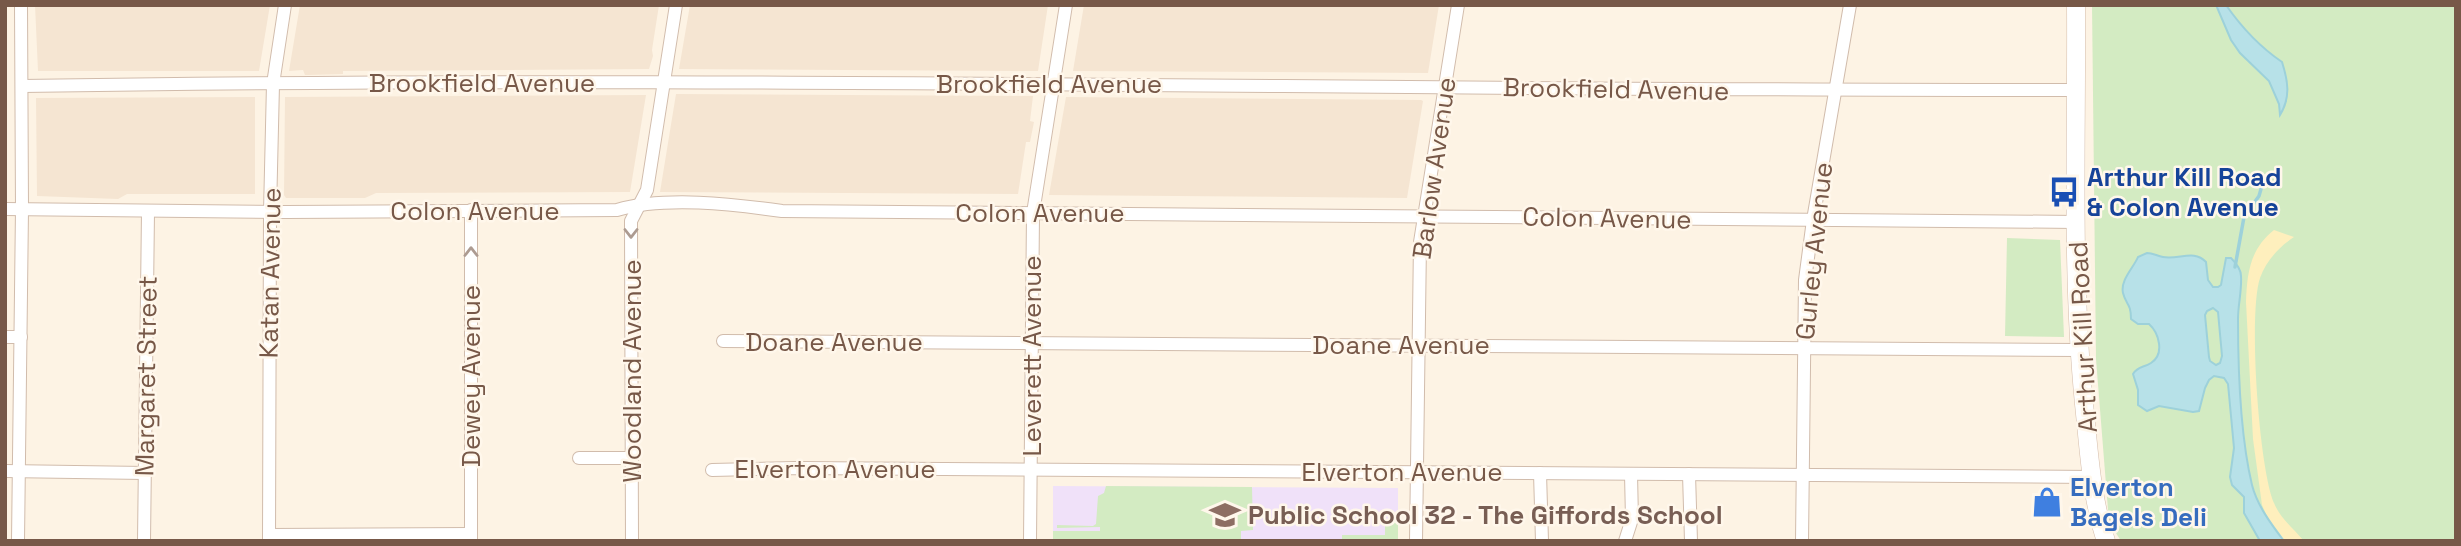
<svg xmlns="http://www.w3.org/2000/svg" width="2461" height="546" viewBox="0 0 2461 546" font-family="'Space Grotesk',sans-serif">
<style>
.residential{fill:#f5e5d2}
.education{fill:#f0e1f9}
.green{fill:#d3ebc2}
.sand{fill:#feefbd}
.water{fill:#b7e1e8;stroke:#9dd1da;stroke-width:2;fill-rule:evenodd}
.lines{fill:none;stroke-linecap:round;stroke-linejoin:round}
.stream{stroke:#9dd1da;stroke-width:3.5}
.street-casing{stroke:#d1bcac;stroke-width:14}
.secondary-casing{stroke:#d4bcaa;stroke-width:19}
.street{stroke:#fff;stroke-width:12}
.secondary{stroke:#fff;stroke-width:18}
.oneway{stroke:#ad9b91}
.labels{text-anchor:middle;stroke-width:5;stroke-linejoin:round;paint-order:stroke}
.street-label{font-size:26px;fill:#775848;stroke:#fff7eb}
.transit-label{font-size:26px;font-weight:bold;fill:#164399;stroke:#fff7eb;text-anchor:start}
.shop-label{font-size:26px;font-weight:bold;fill:#366cbe;stroke:#fff7eb;text-anchor:start}
.education-label{font-size:26px;font-weight:bold;fill:#785e54;stroke:#fff7eb;text-anchor:start}
</style>
<rect width="100%" height="100%" fill="#fdf3e4"/>
<g class="residential">
<polygon points="35,5 270,5 259,71 38,71"/>
<polygon points="300,5 659,5 652,50 653,56 649,69 343,71 343,74 308,75 305,75 303,70 289,71"/>
<polygon points="690,5 1048,5 1038,71 679,69"/>
<polygon points="1084,5 1439,5 1428,73 1073,71"/>
<polygon points="676,94 1033,96 1030,121 1034,122 1030,142 1026,142 1018,194 660,192"/>
<polygon points="646,95 630,192 376,193 365,198 286,198 284,195 285,97"/>
<polygon points="255,97 255,194 127,194 118,199 37,196 36,98"/>
<polygon points="1066,97 1421,100 1423,101 1407,198 1049,195"/>
</g>
<polygon class="education" points="1053,486 1398,488 1398,541 1053,541"/>
<g class="green">
<polygon points="2092,5 2456,5 2456,541 2121,541 2109,522 2096,359"/>
<polygon points="2007,238 2060,240 2064,337 2005,336"/>
<polygon points="1106,486 1252,487 1253,530 1241,531 1241,541 1053,541 1053,531 1100,531 1100,527 1057,528 1057,525 1093,526 1096,524 1098,496 1104,493"/>
<polygon points="1388,517 1398,517 1398,541 1342,541 1342,535 1385,535 1385,521 1388,520"/>
</g>
<path class="sand" d="M2274,230l20,7c-15,10 -28,24 -34,41 -12,36 -1,189 14,225 6,15 20,26 30,38h-20l-14,-18 -8,-18 -9,-66 -7,-137c1,-29 4,-53 28,-72z"/>
<g class="water">
<path d="M2216,5h10c16,23 34,42 56,57 6,19 9,35 -2,53l-1,-11 -10,-23 -29,-28 -9,-13z"/>
<path d="M2147,253c6,0 10,3 16,4 16,3 31,-8 43,5l2,18 5,7h5l3,-2 5,-27h5c5,5 10,11 10,18 1,14 -3,29 -3,43 0,51 2,116 14,166 5,20 19,39 32,56h-24l-16,-28v-16l-12,-12 -2,-8 4,-29 -6,-64 -4,-6 -10,-2 -5,4 -4,8 -6,23 -6,1 -34,-6 -12,5 -9,-6v-15l-5,-16c5,-8 10,-6 18,-11 14,-9 8,-30 -2,-39h-11l-7,-5c0,-16 -5,-14 -8,-26 -3,-13 11,-26 15,-36zM2213,308l5,4 4,44 -2,7 -4,2 -6,-4 -1,-4 -4,-42 2,-4z"/>
</g>
<g class="lines">
<polyline class="stream" points="2235,267 2244,217 2259,196 2263,182 2268,175"/>
<g class="street-casing">
<g id="street">
<path d="M22,86c685,-11 1370,5 2055,4"/>
<path d="M5,209l281,3 331,-2c48,-14 115,-6 165,1l1295,11"/>
<polyline points="5,337 21,337"/>
<polyline points="723,341 2079,350"/>
<polyline points="579,458 632,458"/>
<polyline points="712,470 795,468 2092,477"/>
<polyline points="5,471 145,473"/>
<polyline points="1540,473 1542,541"/>
<polyline points="1689,474 1691,541"/>
<polyline points="270,535 471,534"/>
<polyline points="18,541 22,209 21,5"/>
<polyline points="144,541 148,212"/>
<polyline points="269,541 270,212 273,84 285,5"/>
<polyline points="471,541 471,210"/>
<polyline points="632,541 631,221 647,190 676,5"/>
<polyline points="1030,541 1033,213 1066,5"/>
<polyline points="1416,541 1420,242 1458,5"/>
<polyline points="1625,541 1632,519 1631,474"/>
<polyline points="1802,541 1805,280 1813,220 1850,5"/>
</g>
</g>
<g class="secondary-casing">
<path id="secondary" d="M2076,5c1,133 -5,267 8,399 5,46 7,93 22,137"/>
</g>
<use href="#street" class="street"/>
<use href="#secondary" class="secondary"/>
</g>
<defs><path id="oneway-chevron" d="M-2-3.5L2.5 0L-2 3.5" fill="none" stroke-width="1.6" stroke-linecap="round" stroke-linejoin="round" transform="scale(1.75)"/></defs>
<g class="oneway">
<use href="#oneway-chevron" transform="translate(631 233) rotate(90)"/>
<use href="#oneway-chevron" transform="translate(471 252) rotate(-90)"/>
</g>
<defs>
<g id="bus-bare" transform="scale(2.415)"><path d="M-5-6H5V4H4V6H2V4H-2V6H-4V4H-5ZM-3.5-4V0h7V-4ZM-3.5 1.2v1.5H-2V1.2ZM2 1.2v1.5H3.5V1.2Z" fill="#1a4fb4" stroke="#fff7eb" stroke-width="2.5" paint-order="stroke"/></g>
<g id="shop-bare" transform="scale(2.415)"><path d="M-5-2.5h2.3a2.7 3.5 0 0 1 5.4 0H5L5.5 6h-11ZM-1.5-2.5h3a1.5 2.3 0 0 0-3 0Z" fill="#3f7fe0" stroke="#fff7eb" stroke-width="2.5" paint-order="stroke"/></g>
<g id="school-bare" transform="scale(2.415)"><path d="M0-5L7-2L0 1L-7-2ZM-4 1L0 2.5L4 1V4Q0 6-4 4Z" fill="#8d6e63" stroke="#fff7eb" stroke-width="2.5" paint-order="stroke"/></g>
</defs>
<g fill-rule="evenodd">
<use href="#bus-bare" x="2064" y="192"/>
<use href="#shop-bare" x="2047" y="502"/>
<use href="#school-bare" x="1225" y="515"/>
</g>
<g class="labels">
<g class="street-label">
<text x="482" y="92">Brookfield Avenue</text>
<text x="1049" y="93">Brookfield Avenue</text>
<text transform="translate(1616 89) rotate(1)" y="9">Brookfield Avenue</text>
<text transform="translate(1434 168) rotate(-82)" y="9">Barlow Avenue</text>
<text x="475" y="220">Colon Avenue</text>
<text x="1040" y="222">Colon Avenue</text>
<text transform="translate(1607 218) rotate(1)" y="9">Colon Avenue</text>
<text transform="translate(1814 251) rotate(-84)" y="9">Gurley Avenue</text>
<text transform="translate(270 273) rotate(-89)" y="9">Katan Avenue</text>
<text transform="translate(2083 337) rotate(-93)" y="9">Arthur Kill Road</text>
<text x="834" y="351">Doane Avenue</text>
<text x="1401" y="354">Doane Avenue</text>
<text transform="translate(1032 356) rotate(-90)" y="9">Leverett Avenue</text>
<text transform="translate(632 371) rotate(-90)" y="9">Woodland Avenue</text>
<text transform="translate(146 376) rotate(-89)" y="9">Margaret Street</text>
<text transform="translate(471 376) rotate(-90)" y="9">Dewey Avenue</text>
<text x="835" y="478">Elverton Avenue</text>
<text x="1402" y="481">Elverton Avenue</text>
</g>
<g class="transit-label">
<text x="2087" y="186">Arthur Kill Road<tspan x="2087" dy="30">&amp; Colon Avenue</tspan></text>
</g>
<g class="shop-label">
<text x="2070" y="496">Elverton<tspan x="2070" dy="30">Bagels Deli</tspan></text>
</g>
<g class="education-label">
<text x="1248" y="524">Public School 32 - The Giffords School</text>
</g>
</g>
<rect width="2461" height="546" fill="none" stroke="#775848" stroke-width="14"/>
</svg>
